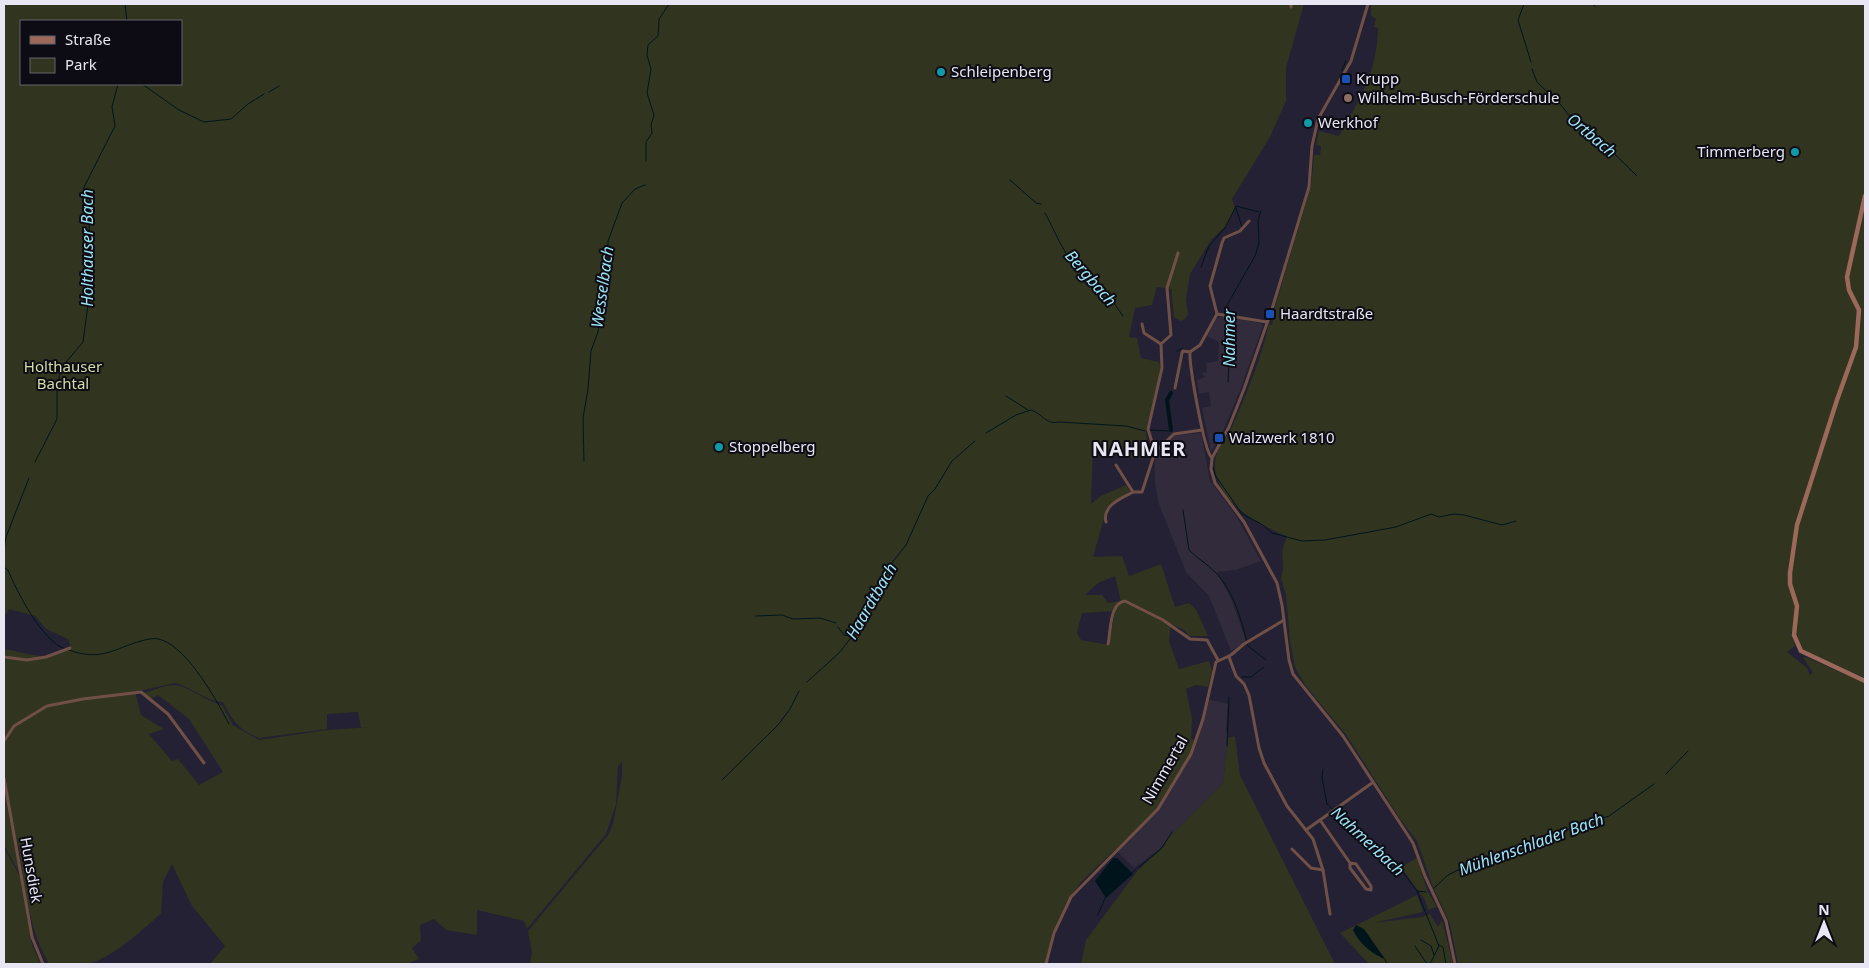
<svg xmlns="http://www.w3.org/2000/svg" width="1869" height="968" viewBox="0 0 1869 968" font-family="'Noto Sans',sans-serif">
<style>
.industrial{fill:#322b3b}
.green{fill:#31341f;fill-rule:evenodd}
.water{fill:#00151b}
.lines{fill:none;stroke-linecap:round;stroke-linejoin:round}
.stream{stroke:#00151b;stroke-width:1}
.canal{stroke:#00151b;stroke-width:4}
.street{stroke:#705046;stroke-width:3}
.secondary{stroke:#9b6859;stroke-width:4.5}
.culture-dot{fill:#0f9aa8;stroke:#0d0c14;stroke-width:2}
.transit-dot{fill:#1a4fb4;stroke:#0d0c14;stroke-width:2}
.education-dot{fill:#8d6e63;stroke:#0d0c14;stroke-width:2}
.labels{text-anchor:middle;stroke-width:4;stroke-linejoin:round;paint-order:stroke}
.poi-label{font-size:15px;fill:#e7e6f2;stroke:#0d0c14;text-anchor:start}
.park-label{font-size:15px;fill:#d5dea6;stroke:#0d0c14}
.street-label{font-size:15px;fill:#e7e6f2;stroke:#0d0c14}
.water-label{font-size:16px;font-style:italic;fill:#9de4f5;stroke:#0d0c14}
.district-label{font-size:20px;font-weight:bold;letter-spacing:1px;fill:#e7e6f2;stroke:#0d0c14}
</style>
<rect width="100%" height="100%" fill="#232133"/>
<g class="industrial">
<polygon points="1223,316 1259,323 1263,325 1241,388 1223,431 1211,452 1202,408 1211,406 1209,392 1199,394 1197,380 1205,377 1201,373 1207,372 1206,363 1218,361 1219,342 1207,336 1217,318"/>
<polygon points="1201,433 1210,481 1235,514 1261,561 1236,570 1217,572 1232,601 1246,641 1231,651 1209,596 1186,572 1159,504 1155,484 1155,456 1172,436"/>
<polygon points="1207,699 1228,704 1226,730 1228,738 1223,783 1161,848 1134,868 1116,850 1158,809 1193,749"/>
</g>
<g class="green">
<path d="M4,4h1300l-18,64v33l-16,36 -38,62 3,9 -8,17 -16,15 -21,34 -4,26 2,14 -3,5 -4,2 -7,-4 -3,-28 -14,-2 -5,18 -17,3 -6,29 8,1 4,20 18,4 2,7 -15,60 2,28 -21,1 -34,-9 -2,55 10,-8 25,-11 4,6 -23,17 -14,49 29,-1 7,20 32,-12 14,43 14,-4 7,6 12,27h-19l-5,-6 -13,-6 -2,17 10,28 30,-8 3,10 -4,16 -12,-2 -10,4 6,30 -1,20 5,2 -3,8 -35,60 -77,73 -15,21 -13,29 -8,32h-515l2,-11 -4,-22 80,-96 5,-11 9,-48v-15l-4,6 -2,37 -10,30 -79,95 -3,-8 -47,-11v25l-31,-5 -12,-11 -14,6 1,16 -9,7 7,11 -13,5h-196l15,-18 -33,-40 -20,-42 -9,18 -2,31c-18,17 -39,36 -62,47 -14,7 -34,4 -50,4 -23,-41 -26,-87 -32,-132l3,42 -16,-29v-194l2,-2c23,5 44,13 65,-1l-3,-9 -22,-10 -11,-13 -26,-7 -5,9zM21,21h160v63h-160zM1115,576l6,25 -13,2 -6,-8h-17l13,-12zM1115,611l-6,34 -28,-5 -4,-7 5,-20zM175,683c17,4 30,18 48,19 9,18 17,29 36,36l68,-9v-15l31,-2 3,16 11,-1 -45,3 -68,10 -26,-15 -11,-20c-16,-3 -34,-20 -48,-20 -10,0 -21,6 -31,8l8,6 7,-4 31,24 34,53 -24,13 -21,-26 -6,2 -23,-27 15,-5 -23,-14 -5,-20 -1,-3z"/>
<path d="M1371,4h494v674l-61,-27 -7,-13 -2,-10 -4,5 4,13 -8,6 20,16 3,7 3,-3 -10,-14 3,-1 59,26v281h-407l-8,-40 -17,-37 -16,-46 -19,-25 -51,-80 -42,-51 -10,-18 -5,-26 -4,-47 -5,-15 2,-10 -1,-18 5,-15c-28,-10 -71,-35 -72,-70 -1,-16 12,-28 18,-41 14,-33 28,-66 36,-101l3,1 2,-15 37,-124 3,-31h6l1,-9 -5,-1 3,-14 20,5c21,-38 38,-63 39,-108l-4,-1 2,-8 -5,-3z"/>
<polygon points="1235,736 1240,775 1335,964 1081,964 1086,940 1138,870 1166,844 1164,843 1223,783 1228,738"/>
<polygon points="4,848 21,878 32,945 41,964 4,964"/>
<polygon points="1417,858 1427,890 1437,907 1428,910 1425,900 1401,867"/>
<polygon points="1417,895 1423,912 1373,923 1422,917 1430,914 1438,927 1442,920 1453,964 1369,964 1340,933"/>
</g>
<g class="water">
<polygon points="1113,858 1117,858 1133,874 1106,898 1095,881"/>
<path d="M1356,925l8,4 21,30c-12,-4 -27,-17 -32,-29z"/>
</g>
<g class="lines">
<g class="stream">
<polyline points="125,4 127,21"/>
<polyline points="1524,4 1518,20 1531,62"/>
<polyline points="1592,4 1595,6"/>
<polyline points="1532,69 1537,82 1561,105 1571,118 1584,124 1637,176"/>
<polyline points="1342,70 1346,61"/>
<polyline points="142,84 179,110 204,122 231,119 248,104 264,94"/>
<polyline points="269,92 279,86"/>
<polyline points="646,161 646,142 652,133 651,125 654,115 647,93 651,69 647,55 648,45 658,36 659,19 669,4"/>
<polyline points="1010,180 1036,203 1041,204"/>
<polyline points="1236,208 1242,227"/>
<path d="M1045,213c9,16 15,33 26,47 7,9 17,12 24,19 11,11 19,25 28,37"/>
<polyline points="1201,267 1209,246 1225,228 1236,206 1259,212"/>
<polyline points="1177,351 1183,348"/>
<polyline points="1228,382 1230,340 1226,307 1255,256 1259,243 1258,220 1261,211"/>
<polyline points="1006,396 1028,410"/>
<polyline points="1150,430 1169,431"/>
<path d="M986,433l30,-18 15,-5c13,4 13,15 29,12l66,4 19,5"/>
<polyline points="584,461 583,418 588,389 591,351 598,332 601,312 599,284 601,272 608,260 608,241 622,203 635,189 645,185"/>
<polyline points="35,462 57,419 57,386 62,367 83,342 90,289 89,215 83,197 84,187 115,126 112,107 118,84"/>
<polyline points="1213,467 1215,475 1242,514 1263,525 1272,533 1302,541 1325,540 1396,527 1431,514 1439,517 1454,514 1464,515 1502,525 1516,521"/>
<path d="M1183,510l6,40c8,8 18,14 26,22 20,21 26,48 33,74l18,14"/>
<polyline points="4,550 6,537 29,478"/>
<path d="M4,567l4,3c9,22 34,71 57,79"/>
<polyline points="756,616 782,615 793,619 820,618 836,623"/>
<polyline points="838,627 844,635 851,636"/>
<path d="M69,650c35,13 47,-4 80,-11 31,-7 68,62 80,85"/>
<polyline points="1242,677 1251,677 1264,667"/>
<polyline points="807,682 839,653 858,629 878,592 883,574 906,545 928,496 935,489 952,461 975,441"/>
<polyline points="1227,746 1229,697"/>
<polyline points="1323,769 1322,778 1327,804 1400,868 1417,891 1439,946 1430,964"/>
<polyline points="1666,774 1688,751"/>
<polyline points="722,780 778,725 790,709 799,691"/>
<polyline points="1138,868 1161,849 1172,832"/>
<polyline points="1132,873 1136,869"/>
<polyline points="1434,888 1448,875 1458,870 1542,838 1609,816 1654,784"/>
<polyline points="1417,891 1426,892"/>
<polyline points="1098,915 1105,898"/>
<polyline points="1421,940 1431,946 1434,955"/>
<polyline points="1439,945 1443,947 1446,964"/>
<polyline points="1415,946 1427,964"/>
<polyline points="1385,959 1387,964"/>
</g>
<polyline class="canal" points="1171,393 1167,400 1171,430"/>
<g class="street">
<polyline points="1368,4 1351,61 1318,119 1312,146 1309,187 1272,309 1244,389 1229,427 1212,458 1211,469 1215,483 1244,522 1277,583 1282,605 1289,660 1293,674 1343,736 1413,843 1425,876 1446,921 1455,964"/>
<polyline points="1291,7 1291,4"/>
<polyline points="1217,314 1210,286 1222,243 1224,238 1240,231 1249,221"/>
<polyline points="1142,324 1144,333 1161,344"/>
<polyline points="1175,388 1182,353 1183,351 1190,352"/>
<polyline points="1155,452 1148,429 1162,368 1161,344 1171,335 1167,288 1178,253"/>
<path d="M1212,458c-8,-6 -23,-94 -22,-106l10,-7 17,-31 50,8"/>
<polyline points="1116,465 1133,492 1142,492 1155,452 1174,434 1202,430"/>
<path d="M1106,522c-4,-16 15,-24 27,-30"/>
<path d="M1108,644c3,-12 1,-41 17,-43l38,19 27,19 17,1 11,20"/>
<polyline points="4,657 27,660 46,657 70,648"/>
<polyline points="1229,657 1236,676 1244,684 1249,695 1259,748 1264,763 1287,806 1313,839 1323,870 1330,914"/>
<polyline points="4,741 14,726 47,706 83,699 141,692 168,714 204,763"/>
<polyline points="4,778 32,937 43,964"/>
<polyline points="1320,820 1350,863 1350,868 1366,889 1371,890 1371,886 1356,864 1350,863"/>
<polyline points="1306,830 1372,783"/>
<polyline points="1292,849 1311,868 1323,870"/>
<polyline points="1046,964 1054,933 1071,897 1158,809 1191,754 1203,719 1216,662 1231,655 1244,644 1284,620"/>
</g>
<polyline class="secondary" points="1865,196 1847,277 1849,290 1859,310 1856,347 1837,400 1797,525 1790,573 1790,584 1797,606 1794,635 1801,651 1865,681"/>
</g>
<g class="culture-dot">
<circle cx="941" cy="72" r="5"/>
<circle cx="1308" cy="123" r="5"/>
<circle cx="1795" cy="152" r="5"/>
<circle cx="719" cy="447" r="5"/>
</g>
<g class="transit-dot">
<rect x="1341" y="74" width="10" height="10" rx="2.5"/>
<rect x="1265" y="309" width="10" height="10" rx="2.5"/>
<rect x="1214" y="433" width="10" height="10" rx="2.5"/>
</g>
<circle class="education-dot" cx="1348" cy="98" r="5"/>
<g class="labels">
<g class="poi-label">
<text x="951" y="77">Schleipenberg</text>
<text x="1356" y="84">Krupp</text>
<text x="1358" y="103">Wilhelm-Busch-Förderschule</text>
<text x="1318" y="128">Werkhof</text>
<text x="1785" y="157" text-anchor="end">Timmerberg</text>
<text x="1280" y="319">Haardtstraße</text>
<text x="1229" y="443">Walzwerk 1810</text>
<text x="729" y="452">Stoppelberg</text>
</g>
<g class="park-label">
<text x="63" y="372">Holthauser<tspan x="63" dy="17">Bachtal</tspan></text>
</g>
<g class="street-label">
<text transform="translate(1165 770) rotate(-60)" y="5">Nimmertal</text>
<text transform="translate(31 870) rotate(80)" y="5">Hunsdiek</text>
</g>
<g class="water-label">
<text transform="translate(1592 135) rotate(40)" y="6">Ortbach</text>
<text transform="translate(87 248) rotate(-90)" y="6">Holthauser Bach</text>
<text transform="translate(1091 278) rotate(49)" y="6">Bergbach</text>
<text transform="translate(602 287) rotate(-82)" y="6">Wesselbach</text>
<text transform="translate(1229 338) rotate(-90)" y="6">Nahmer</text>
<text transform="translate(871 601) rotate(-60)" y="6">Haardtbach</text>
<text transform="translate(1368 841) rotate(43)" y="6">Nahmerbach</text>
<text transform="translate(1531 844) rotate(-20)" y="6">Mühlenschlader Bach</text>
</g>
<g class="district-label">
<text x="1139" y="456">NAHMER</text>
</g>
</g>
<rect width="1869" height="968" fill="none" stroke="#e7e6f2" stroke-width="10"/>
<rect x="20" y="20" width="162" height="65" fill="#0d0c14" stroke="#64636d"/>
<rect x="30" y="36" width="25" height="8" fill="#9b6859" stroke="#64636d"/>
<text x="65" y="45" font-size="15" fill="#e7e6f2">Straße</text>
<rect x="30" y="58" width="25" height="15" fill="#31341f" stroke="#64636d"/>
<text x="65" y="70" font-size="15" fill="#e7e6f2">Park</text>
<g transform="translate(1824 923)" stroke="#0d0c14" stroke-width="4" paint-order="stroke">
<path d="M0-4L9 19L0 12L-9 19Z" fill="#e7e6f2"/>
<text y="-8" font-size="14" font-weight="bold" text-anchor="middle" fill="#e7e6f2">N</text>
</g>
</svg>
